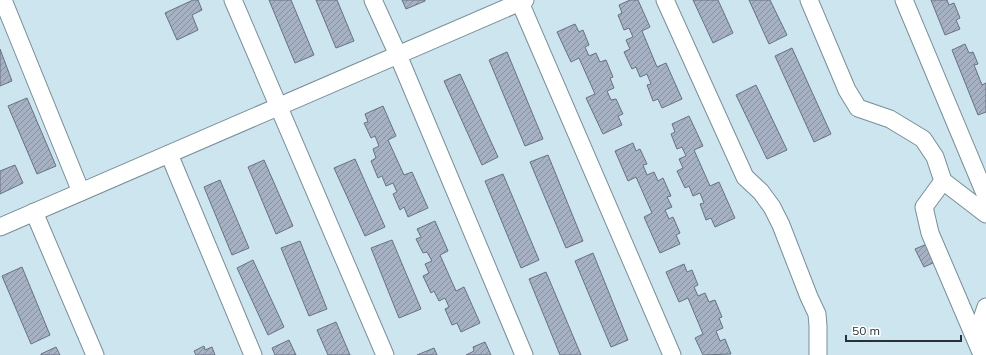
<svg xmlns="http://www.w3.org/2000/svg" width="986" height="355" viewBox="0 0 986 355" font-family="Mulish,sans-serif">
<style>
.building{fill:url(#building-hatch);stroke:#667282}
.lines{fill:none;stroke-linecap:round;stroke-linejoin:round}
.street-casing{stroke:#788e98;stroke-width:19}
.street{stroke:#fff;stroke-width:17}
</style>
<defs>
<pattern id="building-hatch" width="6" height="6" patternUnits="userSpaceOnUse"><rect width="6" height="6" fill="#a6b2c4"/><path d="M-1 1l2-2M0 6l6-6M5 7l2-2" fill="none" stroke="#8791a0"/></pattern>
</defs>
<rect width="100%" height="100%" fill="#cde5ef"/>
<g class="building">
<polygon points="193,0 198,0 202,10 192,15 198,30 177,40 165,13"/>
<polygon points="269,0 291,0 314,55 295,63"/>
<polygon points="316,0 337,0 354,41 336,48"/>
<polygon points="402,0 425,0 425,1 406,9"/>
<polygon points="630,0 638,0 650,27 642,31 657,67 666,63 682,99 662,108 658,99 653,101 647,85 651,84 647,74 640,77 636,67 632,69 624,52 630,49 626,40 633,37 629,28 624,30 618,15 622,13 619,5"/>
<polygon points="693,0 718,0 733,33 713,43"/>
<polygon points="749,0 770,0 787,35 769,44"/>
<polygon points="931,0 947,0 949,5 954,3 960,18 956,20 960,29 945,35"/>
<polygon points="575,24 579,32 583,30 589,45 585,47 589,56 596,53 600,62 606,60 613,77 610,78 614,88 607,91 611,100 616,99 623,114 618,116 622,125 603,134 586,98 595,94 579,58 571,62 557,32"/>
<polygon points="965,44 969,53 973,52 978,64 974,65 982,85 986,83 986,112 978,115 952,50"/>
<polygon points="792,48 831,134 814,142 775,56"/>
<polygon points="0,49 12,81 0,86"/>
<polygon points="507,52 543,139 525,146 489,60"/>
<polygon points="460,74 498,157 482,165 444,81"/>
<polygon points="756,85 787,150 767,159 736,95"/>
<polygon points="27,98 56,166 37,174 8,106"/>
<polygon points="383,106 396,136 388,140 404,175 412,172 428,208 408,217 404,207 400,210 393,194 397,192 393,183 386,186 382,176 378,178 371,161 376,158 373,149 379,146 375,136 371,138 364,123 368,122 365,114"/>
<polygon points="689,116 703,146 694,150 710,186 719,182 735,218 715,227 711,218 706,220 700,204 704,203 700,193 693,196 689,186 685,188 677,171 683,168 679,159 686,156 682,147 677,149 671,134 675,132 672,124"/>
<polygon points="633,143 636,151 640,149 647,164 643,165 647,175 654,172 658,181 663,178 671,196 667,197 672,207 665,210 669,219 673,217 680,233 676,235 680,244 660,253 644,217 652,213 636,177 628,181 615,151"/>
<polygon points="548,155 583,241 566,248 530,162"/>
<polygon points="355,159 385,227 365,236 334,168"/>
<polygon points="264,160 293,226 276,234 248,167"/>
<polygon points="15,165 23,183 0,194 0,171"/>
<polygon points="503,174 539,260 521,268 485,181"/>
<polygon points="220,180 249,248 232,255 204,187"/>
<polygon points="435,221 448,251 440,255 456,291 464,287 480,323 461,332 457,323 452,325 445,309 449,307 445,298 439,301 434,291 431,293 423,276 429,273 425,264 432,261 427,252 423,253 416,239 421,237 417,229"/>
<polygon points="392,240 421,309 399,318 371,248"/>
<polygon points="300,241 327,309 309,316 281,248"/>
<polygon points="927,244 935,262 924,267 915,249"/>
<polygon points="593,253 628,340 611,347 575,261"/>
<polygon points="253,260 284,327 268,335 237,268"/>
<polygon points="684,264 687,272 692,270 698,285 694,287 698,296 705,293 709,302 715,300 722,317 719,318 723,328 716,331 720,341 725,339 731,354 703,355 695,338 703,334 688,298 679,302 666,272"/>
<polygon points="22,267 50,335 31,344 2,276"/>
<polygon points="546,272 581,355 560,355 529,279"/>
<polygon points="336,322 350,355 328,355 317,330"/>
<polygon points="289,340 296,355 275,355 272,348"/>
<polygon points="485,342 491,355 466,355 474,351 473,347"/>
<polygon points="204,346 205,350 212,347 215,355 196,355 194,351"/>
<polygon points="56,347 60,355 41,355 41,354"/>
<polygon points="434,348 437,355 417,355"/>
</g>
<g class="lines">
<g class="street-casing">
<g id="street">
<polyline points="3,0 81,192"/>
<polyline points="233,0 385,355"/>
<polyline points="373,0 398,55 524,355"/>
<polyline points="519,0 672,355"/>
<polyline points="665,0 745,177 761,192 772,207 781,225 809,297 817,314 818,326 818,355"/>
<polyline points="809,0 847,90 858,108 890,119 923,139 935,157 943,181 986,214"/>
<polyline points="904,0 986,196"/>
<polyline points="169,154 253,355"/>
<polyline points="943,181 924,207 930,233 980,350"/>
<polyline points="34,212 95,355"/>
<polyline points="0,227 525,0"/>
<polyline points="980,343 978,331 986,307"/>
</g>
</g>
<use href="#street" class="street"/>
</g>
<path d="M846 335v6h115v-6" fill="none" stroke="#283135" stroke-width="2"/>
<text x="852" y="335" font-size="12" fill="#283135" stroke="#ffffff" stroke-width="3" paint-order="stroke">50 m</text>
</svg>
